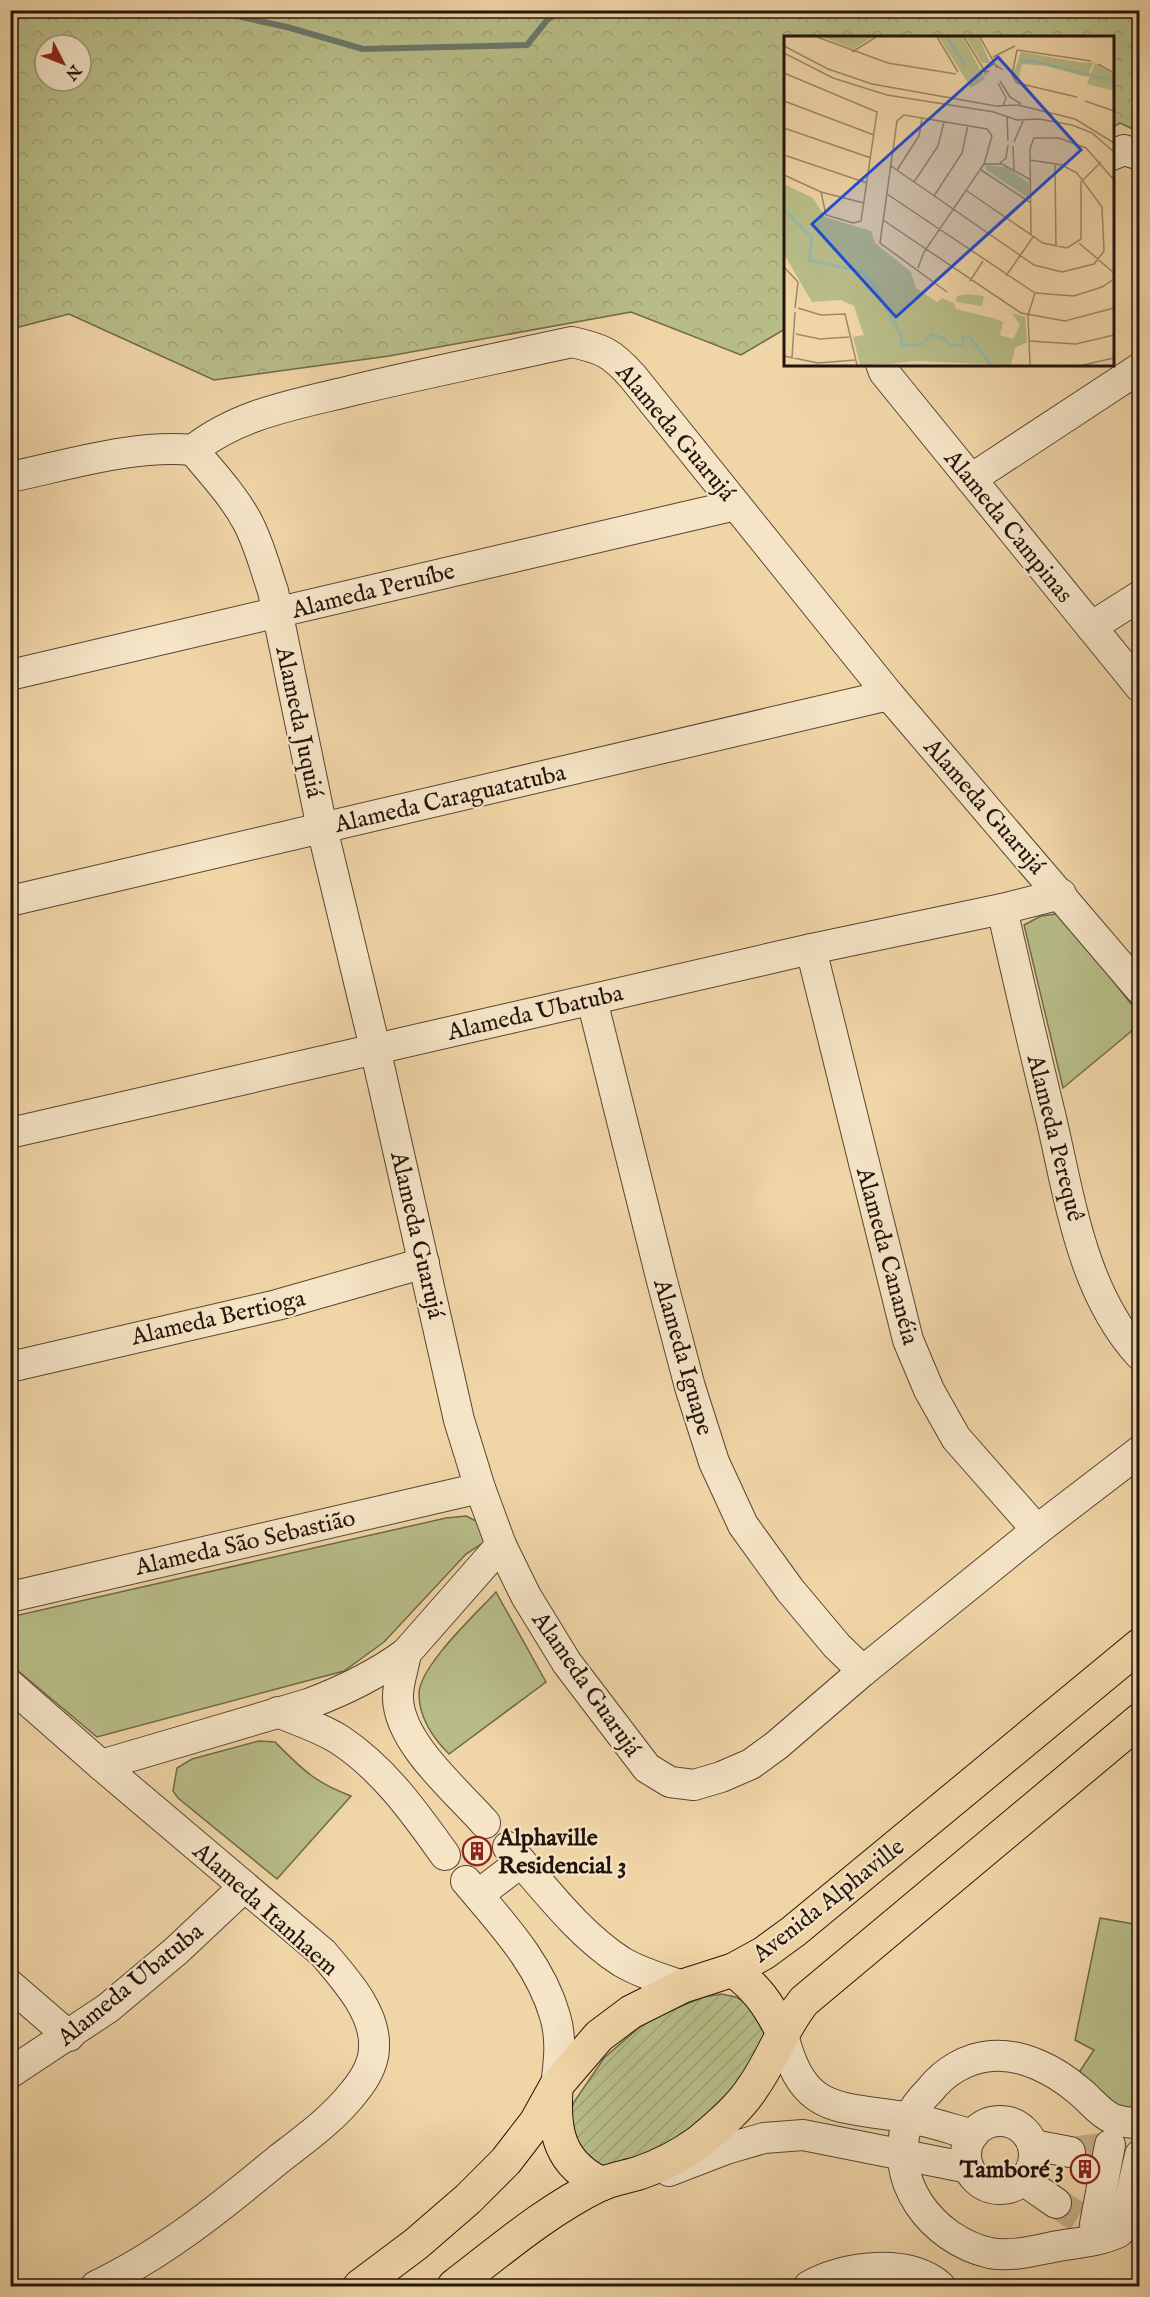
<svg xmlns="http://www.w3.org/2000/svg" width="1150" height="2297" viewBox="0 0 1150 2297" font-family="'IM FELL English',serif">
<style>
.forest{fill:url(#forest-crowns);stroke:#6e694a;stroke-width:1.5;fill-rule:evenodd}
.park{fill:#b8bd88;stroke:#6e694a;stroke-width:1.5}
.garden{fill:url(#garden-furrows);stroke:#6e694a;stroke-width:1.5}
.lines{fill:none;stroke-linecap:round;stroke-linejoin:round}
.stream{stroke:#6b776b;stroke-width:6}
.minor-tunnel{stroke:#c7af88;stroke-width:30;stroke-dasharray:30 15;stroke-linecap:butt}
.minor-casing{stroke:#574533;stroke-width:32}
.major-casing{stroke:#24150c;stroke-width:35}
.minor{stroke:#f5e4c6;stroke-width:30}
.major{stroke:#f0d5a7;stroke-width:33}
.labels{text-anchor:middle;stroke-width:4.5;stroke-linejoin:round;paint-order:stroke}
.street-label{font-size:24px;fill:#24150c;stroke:#f5e4c6}
.poi-label{font-size:24px;font-weight:bold;fill:#24150c;stroke:#f5e4c6;text-anchor:start}
.inset-river{fill:none;stroke:#9ab8aa;stroke-width:3}
.inset-road{fill:none;stroke:#9e8869;stroke-width:1.5}
.view{fill:#1d4ed8;fill-opacity:0.15;stroke:#1d4ed8;stroke-width:3}
.inset-edge{fill:none;stroke:#24150c;stroke-width:3}
</style>
<defs>
<pattern id="forest-crowns" width="20" height="18" patternUnits="userSpaceOnUse" patternTransform="scale(1.5)"><rect width="20" height="18" fill="#b8bd88"/><path d="M2 6a3 3 0 1 1 6 0M12 15a3 3 0 1 1 6 0" fill="none" stroke="#9ea274"/></pattern>
<pattern id="garden-furrows" width="10" height="10" patternUnits="userSpaceOnUse" patternTransform="scale(1.5)"><rect width="10" height="10" fill="#b8bd88"/><path d="M-1 1l2-2M0 10L10 0M9 11l2-2" fill="none" stroke="#9ea274"/></pattern>
</defs>
<rect width="100%" height="100%" fill="#f0d5a7"/>
<filter id="stains"><feTurbulence type="fractalNoise" baseFrequency=".00333" numOctaves="4"/><feColorMatrix values="0 0 0 0 .2 0 0 0 0 .09 0 0 0 0 .02 0 0 0 .5 -.17"/></filter>
<radialGradient id="worn" r=".72"><stop offset=".6" stop-color="#630" stop-opacity="0"/><stop offset="1" stop-color="#630" stop-opacity=".3"/></radialGradient>
<path class="forest" d="M11,10l1128,1v121l-19,-9 -7,4 -1,-89h-326l-1,291 -44,26 -110,-43 -242,44 -175,24 -145,-66 -58,15zM45,45h36v36h-36z"/>
<g class="park">
<polygon points="1056,914 1084,944 1139,1014 1139,1025 1063,1088 1024,925 1041,916"/>
<polygon points="466,1516 480,1523 486,1541 466,1554 384,1642 344,1671 97,1737 11,1665 10,1617 446,1518"/>
<path d="M496,1592l50,90 -97,72c-16,-16 -30,-36 -30,-60 0,-28 58,-81 77,-102z"/>
<path d="M259,1741l16,1c28,28 39,40 76,54l-74,83 -99,-81 -5,-7 4,-23 15,-9z"/>
<polygon points="1100,1918 1139,1925 1139,2115 1121,2112 1076,2077 1094,2050 1075,2040"/>
</g>
<polygon class="garden" points="721,1994 736,1997 748,2005 761,2018 764,2032 762,2047 734,2096 675,2143 608,2168 593,2164 578,2153 567,2123 574,2102 604,2058 643,2024 664,2013 704,1997"/>
<g class="lines">
<polyline class="stream" points="209,10 287,27 363,49 527,45 548,19 566,10"/>
<g class="minor-tunnel">
<polyline points="1070,2152 1100,2148"/>
<polyline points="1056,2203 1078,2217"/>
</g>
<g class="minor-casing">
<g id="minor">
<polyline points="1112,155 1124,150 1140,155"/>
<polyline points="881,364 884,372 1140,687"/>
<path d="M193,450c19,23 40,45 54,71 12,22 18,47 26,70l49,237 53,220 84,372 21,68 21,57 25,51 41,67 80,105 23,14 24,3 27,-8 30,-13 26,-19 86,-74 174,-141 103,-79"/>
<path d="M10,477c58,-12 125,-33 183,-27 46,-37 105,-46 161,-60 72,-17 145,-32 218,-48 31,7 40,11 61,35l256,318 251,294"/>
<polyline points="971,479 1140,368"/>
<polyline points="1091,627 1140,596"/>
<polyline points="10,675 736,505"/>
<polyline points="10,901 889,695"/>
<path d="M1002,909c16,70 32,140 49,209 19,81 31,174 89,237"/>
<polyline points="811,949 908,1340 929,1390 956,1438 1037,1530"/>
<polyline points="592,1000 662,1281 690,1387 714,1462 743,1525 790,1590 837,1646 863,1671"/>
<polyline points="10,1133 811,949 1002,909 1061,894"/>
<polyline points="10,1367 277,1305 424,1263"/>
<polyline points="10,1597 480,1488"/>
<path d="M406,1653c-2,14 -9,32 -8,46 2,45 59,92 87,124"/>
<path d="M10,1685l91,80 222,188c21,25 53,59 51,94 0,16 -10,33 -20,45 -20,26 -49,47 -75,67 -58,48 -116,95 -183,127"/>
<path d="M278,1712c20,9 44,16 62,28 44,29 75,73 105,115"/>
<path d="M101,1765l207,-61c35,-13 68,-29 98,-51l95,-108"/>
<path d="M508,1847c35,39 69,86 114,115 19,11 40,17 61,24"/>
<path d="M466,1881c35,42 74,82 89,135 7,23 4,47 1,70"/>
<polyline points="478,1895 521,1862"/>
<polyline points="10,1985 69,2036"/>
<path d="M782,2031c20,82 51,75 123,86 23,4 46,12 68,18"/>
<polyline points="10,2073 108,2008 176,1951 244,1887"/>
<circle cx="1000" cy="2155" r="34"/>
<path d="M1140,2123c-9,0 -19,-1 -27,-4 -15,-7 -23,-20 -35,-29 -22,-19 -56,-37 -87,-34 -24,2 -46,15 -61,34 -8,8 -17,19 -21,29 -24,60 23,121 81,134 20,4 43,-2 63,-6 21,-4 46,-5 66,-15l6,-12 15,-65"/>
<polyline points="1033,2145 1070,2152"/>
<polyline points="669,2171 726,2149 764,2138 803,2135 969,2168"/>
<polyline points="1023,2180 1056,2203"/>
<polyline points="1095,2224 1110,2145"/>
<path d="M809,2286c34,-20 99,-28 131,0"/>
</g>
</g>
<g class="major-casing">
<g id="major">
<path d="M733,1970c24,18 35,34 49,61"/>
<path d="M556,2090c-3,43 4,74 46,94"/>
<polyline points="360,2286 416,2244 468,2199 506,2161 536,2122 556,2086 599,2036 631,2012 683,1986 733,1970 764,1953 794,1931 1140,1645"/>
<path d="M454,2286c47,-36 92,-75 145,-101 12,-6 27,-8 40,-12 21,-7 42,-18 60,-31 19,-16 41,-34 54,-55 20,-28 29,-59 51,-86l336,-281"/>
</g>
</g>
<use href="#minor" class="minor"/>
<use href="#major" class="major"/>
</g>
<defs>
<g id="building-ring" transform="scale(1.5)"><circle r="9.5" fill="#f5e4c6" stroke="#8f2418" stroke-width="1.5"/><path d="M-4-6H4V6H1V3H-1V6H-4ZM-2.5-4.3h1.7v1.8h-1.7ZM.8-4.3h1.7v1.8H.8ZM-2.5-1h1.7V.8h-1.7ZM.8-1h1.7V.8H.8Z" fill="#8f2418"/></g>
</defs>
<g fill-rule="evenodd">
<use href="#building-ring" x="477" y="1851"/>
<use href="#building-ring" x="1085" y="2169"/>
</g>
<g class="labels">
<g class="street-label">
<text transform="translate(676 432) rotate(50)" y="8">Alameda Guarujá</text>
<text transform="translate(1009 526) rotate(51)" y="8">Alameda Campinas</text>
<text transform="translate(373 590) rotate(-14)" y="8">Alameda Peruíbe</text>
<text transform="translate(300 722) rotate(78)" y="8">Alameda Juquiá</text>
<text transform="translate(450 798) rotate(-13)" y="8">Alameda Caraguatatuba</text>
<text transform="translate(985 806) rotate(49)" y="8">Alameda Guarujá</text>
<text transform="translate(535 1012) rotate(-13)" y="8">Alameda Ubatuba</text>
<text transform="translate(1056 1138) rotate(76)" y="8">Alameda Perequê</text>
<text transform="translate(418 1235) rotate(77)" y="8">Alameda Guarujá</text>
<text transform="translate(888 1256) rotate(75)" y="8">Alameda Cananéia</text>
<text transform="translate(218 1317) rotate(-13)" y="8">Alameda Bertioga</text>
<text transform="translate(684 1357) rotate(74)" y="8">Alameda Iguape</text>
<text transform="translate(245 1542) rotate(-13)" y="8">Alameda São Sebastião</text>
<text transform="translate(587 1684) rotate(55)" y="8">Alameda Guarujá</text>
<text transform="translate(828 1900) rotate(-38)" y="8">Avenida Alphaville</text>
<text transform="translate(266 1909) rotate(42)" y="8">Alameda Itanhaem</text>
<text transform="translate(130 1984) rotate(-39)" y="8">Alameda Ubatuba</text>
</g>
<g class="poi-label">
<text x="498" y="1845">Alphaville<tspan x="498" dy="28">Residencial 3</tspan></text>
<text x="1064" y="2177" text-anchor="end">Tamboré 3</text>
</g>
</g>
<g transform="translate(784 36)">
<rect width="330" height="330" fill="#f0d5a7"/>
<path d="M237,16l63,11 10,-1 -7,15 -41,-11 -24,-2 -4,17 -5,-6zM0,148l29,14 12,19 46,14 4,12 36,29 5,16 21,14 5,-4 12,5 2,6 40,10 7,3 -3,13 13,4 7,-14 -8,-12 13,4 2,25 -12,6 -4,17 -95,-4 -30,3 -19,-19 -13,-39 -13,-6 -29,2 -28,-48z" fill="#b8bd88"/>
<path d="M38,1h50l-18,12zM155,1h24l22,42 -14,9zM182,1h13l11,26h-8zM311,27l19,12v16l-27,-7zM201,129l21,2 23,16v15l-43,-28zM183,258l17,2 -2,10 -26,-4 1,-6zM79,299l24,29 58,-1 -85,2 -7,-28z" fill="#b8bd88"/>
<path class="inset-river" d="M163,1l18,28M236,25h14l80,20M0,173l28,29 -3,22 52,11 12,13 29,53 -1,8h19l12,-11 13,5 4,6h14l-1,-8 7,-1 22,29"/>
<path class="inset-road" d="M33,1l71,26 68,11M153,1l21,35M180,1l20,33 5,2M196,1l17,31M0,10l44,23 44,15 124,22 22,-1 57,14 39,24M233,14l-5,25 5,8 60,14M233,14l74,11M68,16l24,-15M0,17l49,25 54,17 107,17 23,8 22,-1 33,6 20,8 22,19M209,21l22,-11M314,28l16,9M0,37l93,39 -16,109 -8,2 -27,-8 -5,-23M202,39l-2,-5 10,-6 9,6M216,45l10,16 11,7M214,47l8,15 -3,8M0,65l90,34M301,65l29,10M223,81l1,24M0,92l87,30M230,106l9,-21M229,110l1,24M0,119l83,28M216,127l6,-5 2,-13M271,127l1,84M200,128h18l29,16M107,130l143,99 28,7 32,-8 10,-13 -2,-44 -25,-34 -15,-8 -32,-5M113,134l22,-34 3,-18M197,134l50,33M0,139l37,17 43,11M130,146l24,-36 6,-24M183,155l76,52 24,5 14,-9v-57l20,-20M103,158l148,99 39,3 28,-9 12,-8M150,160l28,-43 6,-28M99,184l138,93 44,8 49,-13M247,199l-1,-86 4,-11h25l27,10 28,32M295,207l35,30M0,231l14,15 -3,26M134,232l6,-16 60,-88 8,-28 -5,-7 -83,-14 -7,6 -17,122 67,49M222,240l27,-39M186,245l13,-20M14,272l23,7 24,-1 12,51M12,298l24,5 29,-2M245,305l47,3 38,-9M0,320l34,7 37,-3M8,322l3,-46M246,329l-2,-50 7,-22M299,329l31,-7"/>
<path class="view" d="M214,21l83,93 -185,167 -84,-93z"/>
<rect width="330" height="330" class="inset-edge"/>
</g>
<rect width="1150" height="2297" fill="none" stroke="#f0d5a7" stroke-width="36"/>
<rect x="12" y="12" width="1126" height="2273" fill="none" stroke="#24150c" stroke-width="3"/>
<rect x="18" y="18" width="1114" height="2261" fill="none" stroke="#24150c" stroke-width="1.5"/>
<g transform="translate(63 63) rotate(132)"><circle r="28" fill="#f5e4c6" stroke="#a1917c" stroke-width="1.5"/>
<path d="M0-4.5L10 22L0 15L-10 22Z" fill="#8f2418"/>
<text y="-9" font-size="16" font-weight="bold" text-anchor="middle" fill="#24150c">N</text>
</g>
<rect width="100%" height="100%" filter="url(#stains)"/>
<rect width="100%" height="100%" fill="url(#worn)"/>
</svg>
